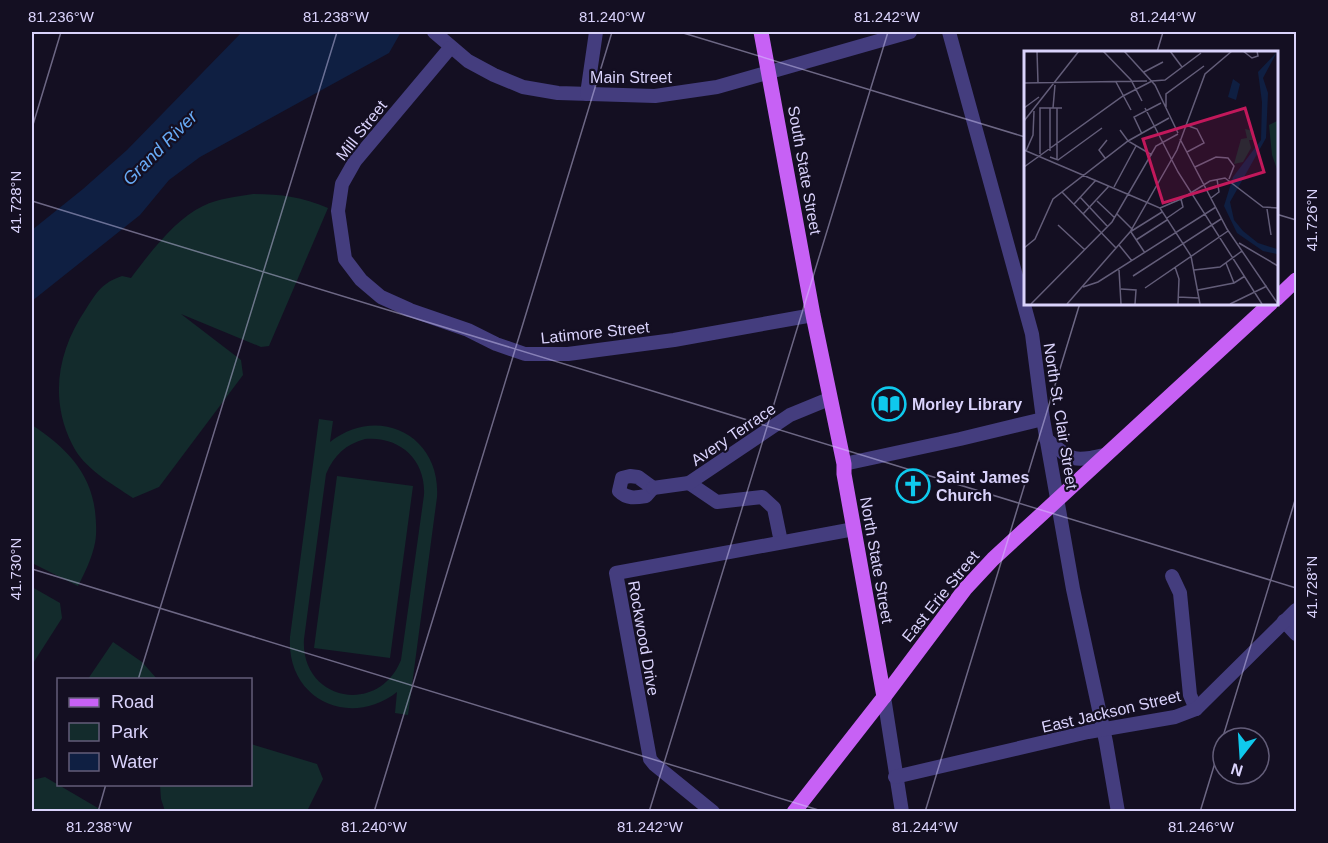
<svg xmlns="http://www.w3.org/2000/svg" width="1328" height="843" viewBox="0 0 1328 843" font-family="Helvetica,sans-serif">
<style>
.green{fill:#132b2c;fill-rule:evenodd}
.water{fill:#0f1f42}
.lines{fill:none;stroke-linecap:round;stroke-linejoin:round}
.minor{stroke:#443d7e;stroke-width:14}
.major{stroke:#c761f5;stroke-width:15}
.ticks{fill:none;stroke:#dad3fc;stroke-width:1.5;stroke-opacity:0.45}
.labels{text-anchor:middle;stroke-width:4.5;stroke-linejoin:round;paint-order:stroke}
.street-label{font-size:16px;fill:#dad3fc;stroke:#140f22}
.poi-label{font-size:16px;font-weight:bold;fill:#dad3fc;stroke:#140f22;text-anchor:start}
.water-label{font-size:18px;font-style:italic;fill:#68abf6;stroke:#140f22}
.inset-road{fill:none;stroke:#635d79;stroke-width:1.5}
.view{fill:#c2185b;fill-opacity:0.15;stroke:#c2185b;stroke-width:3}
.inset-edge{fill:none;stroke:#dad3fc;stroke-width:3}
.neatline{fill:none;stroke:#dad3fc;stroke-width:2}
.ticks-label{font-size:15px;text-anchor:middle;fill:#dad3fc}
</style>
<rect width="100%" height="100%" fill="#140f22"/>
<g class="green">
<path d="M253,194c28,0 49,3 75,14l-59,138 -8,1 -80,-33 60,46 2,15 -84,112 -26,11c-22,-15 -49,-29 -61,-54 -23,-46 -14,-94 14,-135 5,-8 12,-20 20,-25 5,-4 11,-6 16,-8l9,2c18,-24 44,-59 72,-72 16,-8 33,-9 50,-12z"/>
<path d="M319,419l14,2 -3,21c48,-38 111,-7 107,55l-29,218 -13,-2 2,-21c-48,37 -111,7 -107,-55zM365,439c35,-3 61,21 59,56l-23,165c-23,57 -101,40 -97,-21l22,-165c8,-19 20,-30 39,-35z"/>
<path d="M32,425c32,21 58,46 63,86 1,10 2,22 0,32 -3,15 -10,29 -17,43l-46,-23z"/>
<polygon points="337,476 413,486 390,658 314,648"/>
<polygon points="32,587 60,603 62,618 32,665"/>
<polygon points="113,642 142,662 157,679 88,679"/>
<polygon points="251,744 317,764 323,779 307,811 165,811 161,799 160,785 250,784"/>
<polygon points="45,777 103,811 32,811 32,780"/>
</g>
<polygon class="water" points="242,32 401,32 389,53 200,157 169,180 140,215 32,301 32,230 83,189 127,150"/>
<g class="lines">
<g class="minor">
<polyline points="434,32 468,61 494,75 523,87 558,93 655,96 717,87 910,32"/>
<polyline points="949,32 1032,334 1043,419 1073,589 1106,742 1118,812"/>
<polyline points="450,48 355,161 342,184 338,211 345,259 361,280 381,297 410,310 468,330 496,344 525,354 568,354 674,340 813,315"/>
<polyline points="587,94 596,32"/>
<path d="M1046,439c25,20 25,24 58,16"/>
<polyline points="844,464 960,439 1043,419"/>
<path d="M630,476l8,1 15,11 -7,8c-11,2 -19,3 -27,-5l3,-13z"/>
<polyline points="689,483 717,502 762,497 774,508 781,542"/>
<polyline points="653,488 689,483 790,415 829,399"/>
<polyline points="1172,576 1180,593 1190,695 1196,709"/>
<polyline points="1284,621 1296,634"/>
<polyline points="884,697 902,812"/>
<polyline points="895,777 1088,732 1175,717 1196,709 1296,610"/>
<polyline points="713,812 654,764 650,759 616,573 854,529"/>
</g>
<g class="major">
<polyline points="761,32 813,315 844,464 844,474 884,697"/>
<polyline points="1276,299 1296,280"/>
<polyline points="794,812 884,697 965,589 993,559 1271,303"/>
</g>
</g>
<path class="ticks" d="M680,32l345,105M1157,52l6,-20M32,128l29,-96M32,201l1264,387M1276,214l20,6M32,569l793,243M138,680l199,-648M98,812l8,-28M374,812l238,-780M649,812l239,-780M925,812l155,-509M1200,812l96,-315"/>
<defs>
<g id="library-ring" transform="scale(1.725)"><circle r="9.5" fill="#140f22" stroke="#0fc9ed" stroke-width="1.5"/><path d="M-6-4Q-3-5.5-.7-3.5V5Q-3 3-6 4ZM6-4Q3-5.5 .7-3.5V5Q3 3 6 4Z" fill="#0fc9ed"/></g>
<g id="church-ring" transform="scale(1.725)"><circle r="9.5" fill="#140f22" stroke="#0fc9ed" stroke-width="1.5"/><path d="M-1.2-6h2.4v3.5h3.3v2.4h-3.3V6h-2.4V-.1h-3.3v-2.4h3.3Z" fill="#0fc9ed"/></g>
</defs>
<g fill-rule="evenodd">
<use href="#library-ring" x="889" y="404"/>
<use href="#church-ring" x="913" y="486"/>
</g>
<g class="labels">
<g class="street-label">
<text x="631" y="83">Main Street</text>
<text transform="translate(361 130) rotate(-52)" y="6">Mill Street</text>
<text transform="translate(805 170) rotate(80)" y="6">South State Street</text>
<text transform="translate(595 332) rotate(-6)" y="6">Latimore Street</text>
<text transform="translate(1061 416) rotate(81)" y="6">North St. Clair Street</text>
<text transform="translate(733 434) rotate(-34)" y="6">Avery Terrace</text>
<text transform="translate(877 560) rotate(80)" y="6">North State Street</text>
<text transform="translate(940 596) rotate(-51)" y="6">East Erie Street</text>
<text transform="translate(644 638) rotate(80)" y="6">Rockwood Drive</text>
<text transform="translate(1111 711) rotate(-13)" y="6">East Jackson Street</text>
</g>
<g class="poi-label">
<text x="912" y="410">Morley Library</text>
<text x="936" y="483">Saint James<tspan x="936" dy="18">Church</tspan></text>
</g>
<g class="water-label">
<text transform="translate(160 148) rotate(-45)" y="6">Grand River</text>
</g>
</g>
<g transform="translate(1024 51)">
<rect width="254" height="254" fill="#140f22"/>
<path d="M221,78l9,2 -1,9h-4l2,8 -8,14 -9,2 7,-25 6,-1z" fill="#132b2c"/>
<path d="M253,70h1l-1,48 -5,-14 -3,-30z" fill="#132b2c"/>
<path d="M253,1l-14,26 5,15 -2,45 -36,64 4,18 9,11 15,12 19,6v5l-14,-3 -26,-18 -13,-27 9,-29 28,-37 1,-38 -4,-30zM209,28l7,5 -4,16 -8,-3z" fill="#0f1f42"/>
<path class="inset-road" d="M13,0l1,32M79,0l28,29 11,21M100,0l31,34 23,48M146,0l12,16M219,0l9,7 6,-2 -1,-5M120,21l19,-10M92,31l15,28M0,32l123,-2M142,56v-13l38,-28M0,57l15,-11M29,57l2,-23M121,57l33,64 84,132M0,70l55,-70M162,74l11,4 7,14 -17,9M96,79l8,11 24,14M118,83l-8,-17 27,-14M156,88l47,90 51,75M0,99l122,52M2,100l7,-16 1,-24M26,100v-43M16,103v-46h22M26,106l8,3 44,-32M81,107l-6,-8 8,-10M33,109v-52M0,116l99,-71 29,-15 13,-1 36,-27M171,116l21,-10 12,1 6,8 -5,13M90,136l22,-41M38,141l54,56M56,146l28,30M187,147l8,-6 -2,-13M157,148l29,-18 15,-3 38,29 15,1M73,150l18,17M122,151l14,6 31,48 9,48M50,153l22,-24M136,157l21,-9M243,158l4,26M59,163l26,-28M93,163l16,16M143,167l16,-11 -2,-8M34,174l27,25M106,181l32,-20M107,181l14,21M112,189l31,-20M215,192l39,23M95,194l13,16M0,197l11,-9 18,-40 75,-58 41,-23M202,212l8,20M151,216l4,12 -1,25M95,219l2,34M170,219l26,-3 22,-16M109,225l88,-57M59,236l15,-5 118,-75M121,237l83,-57M97,238l15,1 -1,14M174,239l36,-7 11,-7M154,246l21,1M7,253l81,-82 44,-76 22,-12M43,253l63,-72 47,-82 28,-76 27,-23M206,253l37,-18"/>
<path class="view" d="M221,57l19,64 -101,31 -20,-64z"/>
<rect width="254" height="254" class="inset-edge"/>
</g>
<rect width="1328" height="843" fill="none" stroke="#140f22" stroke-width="66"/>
<rect x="57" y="678" width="195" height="108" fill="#140f22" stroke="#635d79" stroke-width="1.5"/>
<rect x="69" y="698" width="30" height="9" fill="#c761f5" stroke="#635d79" stroke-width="1.5"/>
<text x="111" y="708" font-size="18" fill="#dad3fc">Road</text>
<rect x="69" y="723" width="30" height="18" fill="#132b2c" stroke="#635d79" stroke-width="1.5"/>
<text x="111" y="738" font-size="18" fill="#dad3fc">Park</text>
<rect x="69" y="753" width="30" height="18" fill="#0f1f42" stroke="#635d79" stroke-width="1.5"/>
<text x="111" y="768" font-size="18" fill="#dad3fc">Water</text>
<g transform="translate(1241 756) rotate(197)"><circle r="28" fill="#140f22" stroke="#635d79" stroke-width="1.5"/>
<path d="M0-4.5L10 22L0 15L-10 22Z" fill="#0fc9ed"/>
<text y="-9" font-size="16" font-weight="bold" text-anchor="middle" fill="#dad3fc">N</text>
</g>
<rect x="33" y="33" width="1262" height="777" class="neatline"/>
<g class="ticks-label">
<text x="61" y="22">81.236°W</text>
<text x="336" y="22">81.238°W</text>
<text x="612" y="22">81.240°W</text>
<text x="887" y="22">81.242°W</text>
<text x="1163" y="22">81.244°W</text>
<text transform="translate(16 202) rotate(-90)" y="5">41.728°N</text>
<text transform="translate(1312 220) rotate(-90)" y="5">41.726°N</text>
<text transform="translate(16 569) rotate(-90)" y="5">41.730°N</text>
<text transform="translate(1312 587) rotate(-90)" y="5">41.728°N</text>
<text x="99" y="832">81.238°W</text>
<text x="374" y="832">81.240°W</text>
<text x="650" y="832">81.242°W</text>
<text x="925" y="832">81.244°W</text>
<text x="1201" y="832">81.246°W</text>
</g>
</svg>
